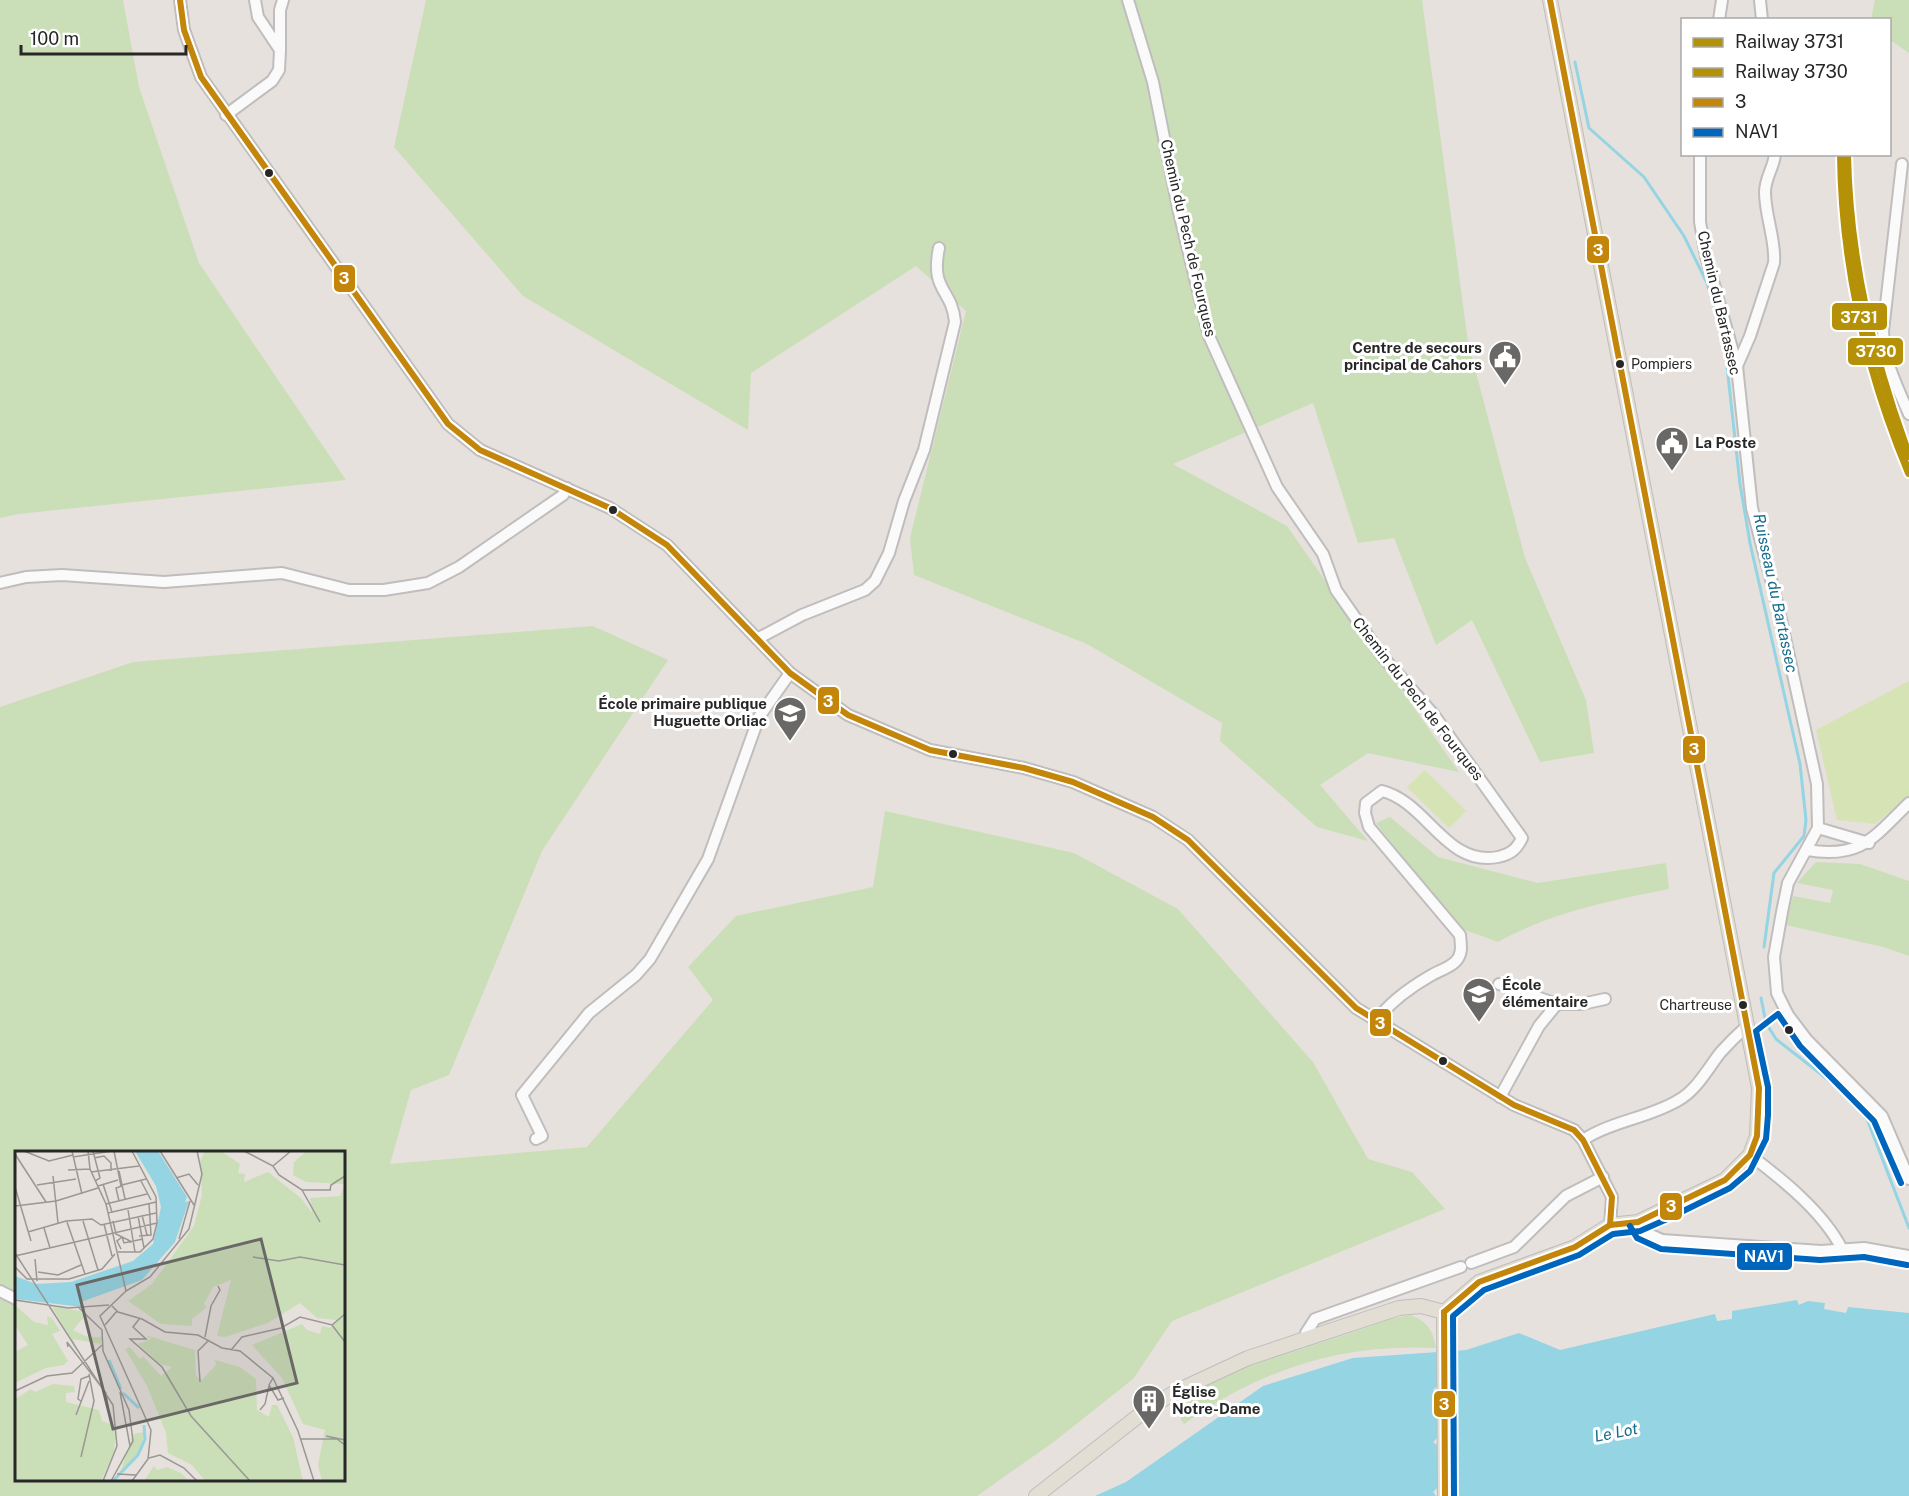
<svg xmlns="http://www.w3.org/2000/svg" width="1909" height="1496" viewBox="0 0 1909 1496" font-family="'Public Sans',sans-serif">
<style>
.green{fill:#cadfb7;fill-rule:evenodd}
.pitch{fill:#d6e3b4}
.water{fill:#94d4e3}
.pier{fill:#e6e1dc}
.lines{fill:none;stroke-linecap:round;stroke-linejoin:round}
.stream{stroke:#94d4e3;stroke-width:3}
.minor-casing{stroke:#bfbdbd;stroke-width:14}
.major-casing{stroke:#bfbdbb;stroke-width:16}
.minor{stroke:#fbfafa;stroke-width:10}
.major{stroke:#e3ded3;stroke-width:14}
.bus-1-casing{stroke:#fff;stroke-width:10}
.bus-2-casing{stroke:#fff;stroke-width:10}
.bus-1{stroke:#c3860a;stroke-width:6}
.bus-2{stroke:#0065bd;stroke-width:6}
.rail-1-casing{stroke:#fff;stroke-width:12}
.rail-2-casing{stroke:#fff;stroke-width:12}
.rail-1{stroke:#b59108;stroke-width:8}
.rail-2{stroke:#b59108;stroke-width:8}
.bus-dot{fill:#272727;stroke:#fff;stroke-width:2}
.labels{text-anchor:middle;stroke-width:6;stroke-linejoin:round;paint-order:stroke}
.bus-label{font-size:14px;fill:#272727;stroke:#fff;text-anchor:start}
.street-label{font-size:15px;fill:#272727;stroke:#fff}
.poi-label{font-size:15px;font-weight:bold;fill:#272727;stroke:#fff;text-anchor:start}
.water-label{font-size:16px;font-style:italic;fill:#156c8c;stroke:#fff}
.inset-river{fill:none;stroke:#94d4e3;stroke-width:3}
.inset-road{fill:none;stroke:#9a9794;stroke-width:1.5}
.view{fill:#6a6866;fill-opacity:0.15;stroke:#6a6866;stroke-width:3}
.inset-edge{fill:none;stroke:#272727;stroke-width:3}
.line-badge{stroke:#fff;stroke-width:2}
.badge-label{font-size:16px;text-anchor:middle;font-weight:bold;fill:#fff}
</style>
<rect width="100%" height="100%" fill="#e6e1dc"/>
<g class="green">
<polygon points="0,0 123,0 139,87 199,263 346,480 18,514 0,518"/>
<polygon points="426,0 1422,0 1468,342 1525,558 1586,700 1594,753 1540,762 1472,620 1436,645 1394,538 1358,543 1313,403 1173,464 1287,526 1459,772 1368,753 1320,785 1368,841 1317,827 1220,741 1222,723 1087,644 914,575 910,538 966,311 916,266 751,373 748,430 523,296 394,147"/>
<polygon points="1875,0 1909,0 1909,53 1890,40 1890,20 1871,19"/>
<path d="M593,626l75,34 -126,191 -93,224 -38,15 -21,74 197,-17 126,-147 -25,-33 48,-51 137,-29 12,-76 189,42 104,56 135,153 55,97 44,13 33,37 -273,112 -39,58 -78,62 -78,55h-977v-789l133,-45zM16,1152h328v328h-328z"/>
<path d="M1390,817l48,40 100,26 128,-20 3,26c-60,12 -117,23 -171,53l-41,-15 -81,-104z"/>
<polygon points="1816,862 1860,864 1909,881 1909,956 1883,947 1786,925 1793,896 1830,903 1833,890 1797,883"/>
<path d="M1410,1315c18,6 23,16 26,33 -94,-5 -175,21 -252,76l-3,-4c2,-43 89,-59 121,-71 29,-10 59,-19 88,-30z"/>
</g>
<g class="pitch">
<polygon points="1909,681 1909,795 1875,824 1837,820 1816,730"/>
<polygon points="1425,770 1466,811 1449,828 1407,787"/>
</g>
<polygon class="water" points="1797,1300 1799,1305 1808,1301 1825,1303 1824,1309 1846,1313 1848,1307 1909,1313 1909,1496 1095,1496 1126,1482 1263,1386 1353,1358 1466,1350 1519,1333 1560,1350 1715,1314 1717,1321 1732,1319 1732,1311"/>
<polygon class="pier" points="1453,1348 1453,1386 1459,1391 1453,1396 1453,1437 1459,1441 1453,1447 1453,1488 1458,1493 1456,1496 1436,1496 1433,1492 1438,1487 1438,1446 1433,1442 1438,1437 1438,1396 1433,1390 1438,1385 1439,1349"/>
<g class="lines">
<g class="stream">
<polyline points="1575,62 1589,128 1644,177 1684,236 1707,283 1724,339 1740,484 1750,543 1800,764 1806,820 1804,836 1774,873 1764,947"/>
<polyline points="1761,998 1766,1023 1776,1039 1836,1086 1867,1119 1909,1228"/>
</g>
<g class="minor-casing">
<g id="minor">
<polyline points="180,0 184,30 201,77 448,424 480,450 610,508 667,545 790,673 848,715 930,750 1024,768 1073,782 1153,817 1188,840 1356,1008 1514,1105 1574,1130 1583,1140 1612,1197 1610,1225"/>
<path d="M1128,0l25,82 25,126 31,128 68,151 46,67 13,36 46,66 52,59 88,123c-5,11 -11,16 -24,19 -52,10 -71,-55 -116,-66l-16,12 -1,10 4,14 91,108c1,10 3,20 -5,27 -6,6 -17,9 -25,14 -19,11 -41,27 -54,45"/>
<polyline points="1760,0 1762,20"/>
<polyline points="1719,20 1722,0"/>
<polyline points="280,50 280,10 283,0"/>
<polyline points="226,115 272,81 279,70 280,50 258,17 255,0"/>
<polyline points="1700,154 1700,222 1706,256 1737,366 1752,508 1778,606 1817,784 1818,828 1788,883 1782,912 1774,957 1777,993 1788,1015 1807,1040 1882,1116 1909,1179"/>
<path d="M1902,164l-19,167c1,31 14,55 26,83"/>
<path d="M1737,366l13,-30 24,-73c2,-23 -9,-47 -9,-71 0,-14 9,-25 10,-38"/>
<polyline points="0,583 26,577 62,575 164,582 282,573 349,590 384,590 428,583 459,567 563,495 567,488"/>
<path d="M757,639l45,-24 63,-25 10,-9 14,-28 15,-52 20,-51 31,-128c-3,-34 -25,-30 -16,-74"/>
<polyline points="1818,828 1869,843"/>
<path d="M1807,850c54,9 66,-12 102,-47"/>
<polyline points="1499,984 1557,1004"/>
<polyline points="1500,1097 1539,1026 1557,1004 1582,1004 1605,999"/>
<polyline points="536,1139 542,1136 522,1095 589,1013 636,975 650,959 708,859 759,717 790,673"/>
<path d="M1583,1140c29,-19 65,-22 94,-39 19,-10 30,-31 43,-48 8,-9 17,-18 26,-26"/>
<path d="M1750,1155c33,25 73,57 92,94"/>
<polyline points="1638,1222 1642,1231 1662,1240 1821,1251 1864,1248 1909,1256"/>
<polyline points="1471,1263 1514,1247 1566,1196 1603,1177"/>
<polyline points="0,1291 16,1299"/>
<polyline points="1306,1340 1306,1333 1315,1319 1461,1267"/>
</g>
</g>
<g class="major-casing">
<g id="major">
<polyline points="1444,1312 1479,1282 1575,1247 1610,1225 1638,1222 1725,1180 1750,1155 1757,1136 1759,1088 1550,0"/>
<polyline points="1444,1312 1445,1496"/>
<polyline points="1036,1496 1146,1410 1177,1391 1248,1358 1399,1308 1421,1306 1444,1312"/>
</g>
</g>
<use href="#minor" class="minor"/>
<use href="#major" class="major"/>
<g class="bus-1-casing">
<g id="bus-1">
<polyline points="180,0 184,30 201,77 448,424 480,450 610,508 667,545 790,673 848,715 930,750 1024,768 1073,782 1153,817 1188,840 1356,1008 1514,1105 1574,1130 1583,1140 1612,1197 1610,1225"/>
<polyline points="1444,1312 1479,1282 1575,1247 1610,1225 1638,1222 1725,1180 1750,1155 1757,1136 1759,1088 1550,0"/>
<polyline points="1444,1312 1445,1496"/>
</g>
</g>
<g class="bus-2-casing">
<g id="bus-2">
<polyline points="1630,1226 1637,1238 1661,1249 1820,1260 1864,1257 1907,1265"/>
<polyline points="1454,1496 1453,1316 1484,1290 1579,1255 1613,1234 1640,1231 1665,1220 1730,1188 1750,1171 1766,1139 1768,1115 1768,1087 1756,1031 1778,1014 1800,1046 1874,1121 1901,1183"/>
</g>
</g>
<use href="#bus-1" class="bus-1"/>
<use href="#bus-2" class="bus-2"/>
<g class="rail-1-casing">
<path id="rail-1" d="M1841,154c1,112 25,216 68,319"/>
</g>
<g class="rail-2-casing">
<path id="rail-2" d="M1847,154c2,106 26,204 62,302"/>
</g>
<use href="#rail-1" class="rail-1"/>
<use href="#rail-2" class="rail-2"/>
</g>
<defs>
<g id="civic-pin" transform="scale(1.725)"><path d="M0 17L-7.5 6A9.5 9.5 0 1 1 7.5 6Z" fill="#6a6866" stroke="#fff"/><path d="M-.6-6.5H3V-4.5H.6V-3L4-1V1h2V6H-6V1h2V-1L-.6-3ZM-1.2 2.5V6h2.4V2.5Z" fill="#fff"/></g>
<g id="school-pin" transform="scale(1.725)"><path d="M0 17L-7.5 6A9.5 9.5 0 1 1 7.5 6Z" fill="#6a6866" stroke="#fff"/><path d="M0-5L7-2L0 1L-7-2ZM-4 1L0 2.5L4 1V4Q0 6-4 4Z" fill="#fff"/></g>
<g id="building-pin" transform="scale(1.725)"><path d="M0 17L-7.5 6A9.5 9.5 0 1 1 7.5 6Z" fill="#6a6866" stroke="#fff"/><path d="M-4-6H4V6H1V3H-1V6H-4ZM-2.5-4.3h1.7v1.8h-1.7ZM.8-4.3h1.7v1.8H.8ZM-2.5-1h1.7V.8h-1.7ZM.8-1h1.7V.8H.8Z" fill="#fff"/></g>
</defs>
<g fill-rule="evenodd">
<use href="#civic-pin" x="1505" y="357"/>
<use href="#civic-pin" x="1672" y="443"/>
<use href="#school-pin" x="790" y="713"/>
<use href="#school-pin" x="1479" y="994"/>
<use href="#building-pin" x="1149" y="1401"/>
</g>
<g class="bus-dot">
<circle cx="269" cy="173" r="5"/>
<circle cx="1620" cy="364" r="5"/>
<circle cx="613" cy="510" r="5"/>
<circle cx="953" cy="754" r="5"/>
<circle cx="1743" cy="1005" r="5"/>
<circle cx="1789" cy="1030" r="5"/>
<circle cx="1443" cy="1061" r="5"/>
</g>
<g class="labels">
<g class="bus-label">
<text x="1631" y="369">Pompiers</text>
<text x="1732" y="1010" text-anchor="end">Chartreuse</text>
</g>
<g class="street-label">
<text transform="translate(1188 238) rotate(77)" y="5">Chemin du Pech de Fourques</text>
<text transform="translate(1719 303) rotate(77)" y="5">Chemin du Bartassec</text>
<text transform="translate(1418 699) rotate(52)" y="5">Chemin du Pech de Fourques</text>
</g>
<g class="poi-label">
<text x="1482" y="353" text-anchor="end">Centre de secours<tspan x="1482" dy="17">principal de Cahors</tspan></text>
<text x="1695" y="448">La Poste</text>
<text x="767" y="709" text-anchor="end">École primaire publique<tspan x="767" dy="17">Huguette Orliac</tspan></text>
<text x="1502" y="990">École<tspan x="1502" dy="17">élémentaire</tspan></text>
<text x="1172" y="1397">Église<tspan x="1172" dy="17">Notre-Dame</tspan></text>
</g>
<g class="water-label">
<text transform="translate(1776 593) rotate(78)" y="6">Ruisseau du Bartassec</text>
<text transform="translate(1616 1432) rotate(-11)" y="6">Le Lot</text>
</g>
</g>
<g transform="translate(15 1151)">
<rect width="330" height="330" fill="#e6e1dc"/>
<path d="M190,0h16l19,13 -2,9 7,1 -1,8 24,-10 34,27 10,14 -2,-15 30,-2 5,-12 -39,-2 -13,-7 1,-13 13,-11h38v330h-23l-4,-16 7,-35 -22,-6 -21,-46 -30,-33 50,-21 5,6 13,4 2,-8 8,2 6,-8 -19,-2 -17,-15 -32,20 -43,14 -8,-1 14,-56 -18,7 -9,17 3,3 -15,12v7l-31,-2 -33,-23 24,-17 42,-58 8,-31 -2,-33zM0,154l19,17 14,3 -1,-9 5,2 8,13 -8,3 16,27 -4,4 -18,3 -31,15v-31l13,-7 -13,-20zM37,156l28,4 4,6 -11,13 15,7h14l-1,7 -28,-5 6,14zM130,184l50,15 1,26 6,4 14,-15 -1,-5 25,7 16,12 1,31 12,7 3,-12h5l16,32 10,44h-98l-13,-16 -24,-12 -2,-20 -19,-47 -22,-37 5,-2 10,12 3,-3 18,20 11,-9 -12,-3 -22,-20 13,-5zM38,233l21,2 1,6 -9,1v9l33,8 3,11 14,5 -2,26 -13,29h-86v-82l16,-10 4,3zM130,281l-7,23 -18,18 13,-39zM139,315l3,4 10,-3 14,6 8,8h-45z" fill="#cadfb7"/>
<path d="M120,0h23l29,46 -2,5 4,-1 -14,41 -33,38 -61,22 1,5 -67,-8v-23l21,8 35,-2 62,-21 20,-17 8,-37 -5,-21z" fill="#94d4e3"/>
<path class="inset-river" d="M94,209l12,29M108,242l16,15M98,330l25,-26 7,-16 -1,-14"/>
<path class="inset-road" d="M9,0l25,10 24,-6M57,0l10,43M73,0l2,18 16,35 20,87M78,0l7,27 -5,3M99,0l7,35M145,0l34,54M229,0l29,15 6,9 23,15h29M0,3l31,48M58,6l39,-6M79,7l10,-2 7,7v8M258,15l18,-15M53,19l22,-1M104,20l6,28M76,21l48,-6M38,25l5,47M161,27l13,-4 9,11M126,30l10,19M88,33l9,28M22,34l39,-6M107,34l24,-6M83,35l20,-6M0,36l16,54M287,39l18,32M315,39l1,-5 14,-9M104,50l-3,-13 6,-2M91,53l41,-10M0,55l41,-5 42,-13M113,59l7,42M93,62l48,-11M127,64l5,20M123,65l6,32M68,70l15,49M98,70l3,13 16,8M52,71l18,52M89,73l8,32M29,77l6,20M13,81l38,-11 26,-2 9,6 55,-12M124,85l12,-1 -2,-32M164,88l11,-38M106,98l-4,-8 5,-4 2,6 19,-4M103,101h22l13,-13 4,-16 -1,-26 -24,-46M0,102l98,152 4,41 -14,35M0,105l142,-33M238,106l26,4 21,-4 45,8M20,108l2,22M0,116l12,12h42l33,-10 13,-15M23,121l20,3 23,-10M111,140l-26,25 51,114 -3,29 -16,22M111,140l24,-14 39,-48 13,-55 -5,-23M0,149l53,8 41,-3M97,155l6,6 24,7 23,13 33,3 24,13 18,3 33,27 25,53 16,50M64,157l23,22 1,21 26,59 4,31 -22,40M125,167l-7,9 13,12h-16l32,28 29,49 59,65M90,174l12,-14M317,174l13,17M190,186l6,-31 9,-16 -2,-4M53,196l-1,-5 39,51 3,20M216,199l11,-13 39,-9 19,-11 32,8 13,-11M258,227l-4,7 9,15 6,-2M185,231l-2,-31 11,-11M0,240l32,-15 25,-3 30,-28M105,241l10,54M66,250l-3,-2 3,-20 8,-3M245,259l5,-6 4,-18M61,264l13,-34M311,285l19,4M286,288h36l8,6M66,306l13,-56 -5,-27M134,307l11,-3 24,13 13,13M102,323l19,1"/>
<path class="view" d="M246,88l36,144 -184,46 -36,-144z"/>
<rect width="330" height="330" class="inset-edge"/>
</g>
<g class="line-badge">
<rect x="1586" y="235" width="24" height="29" rx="6" fill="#c3860a"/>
<rect x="333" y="264" width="23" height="29" rx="6" fill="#c3860a"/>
<rect x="1831" y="302" width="57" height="29" rx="6" fill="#b59108"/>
<rect x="1847" y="337" width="57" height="29" rx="6" fill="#b59108"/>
<rect x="817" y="686" width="23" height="29" rx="6" fill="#c3860a"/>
<rect x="1682" y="735" width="24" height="29" rx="6" fill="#c3860a"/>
<rect x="1369" y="1008" width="23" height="29" rx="6" fill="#c3860a"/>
<rect x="1659" y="1192" width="24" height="29" rx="6" fill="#c3860a"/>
<rect x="1736" y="1242" width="57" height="29" rx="6" fill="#0065bd"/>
<rect x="1433" y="1390" width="23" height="28" rx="6" fill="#c3860a"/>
</g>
<g class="badge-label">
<text x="1598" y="256">3</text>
<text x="344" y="284">3</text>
<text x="1859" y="323">3731</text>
<text x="1876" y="357">3730</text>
<text x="828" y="707">3</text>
<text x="1694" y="755">3</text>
<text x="1380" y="1029">3</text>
<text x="1671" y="1212">3</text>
<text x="1764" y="1262">NAV1</text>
<text x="1444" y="1410">3</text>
</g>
<rect x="1681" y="18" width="210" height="138" fill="#ffffff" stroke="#a9a9a9" stroke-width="1.5"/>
<rect x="1693" y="38" width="30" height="9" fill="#b59108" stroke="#a9a9a9" stroke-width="1.5"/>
<text x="1735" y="48" font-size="18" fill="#272727">Railway 3731</text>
<rect x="1693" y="68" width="30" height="9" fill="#b59108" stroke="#a9a9a9" stroke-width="1.5"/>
<text x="1735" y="78" font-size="18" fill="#272727">Railway 3730</text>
<rect x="1693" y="98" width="30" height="9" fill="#c3860a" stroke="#a9a9a9" stroke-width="1.5"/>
<text x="1735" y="108" font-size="18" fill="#272727">3</text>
<rect x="1693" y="128" width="30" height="9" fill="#0065bd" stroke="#a9a9a9" stroke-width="1.5"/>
<text x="1735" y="138" font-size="18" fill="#272727">NAV1</text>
<path d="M21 45v9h165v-9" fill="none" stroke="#272727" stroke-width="3"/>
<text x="30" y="45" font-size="18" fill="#272727" stroke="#ffffff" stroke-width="4.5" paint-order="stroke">100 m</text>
</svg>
